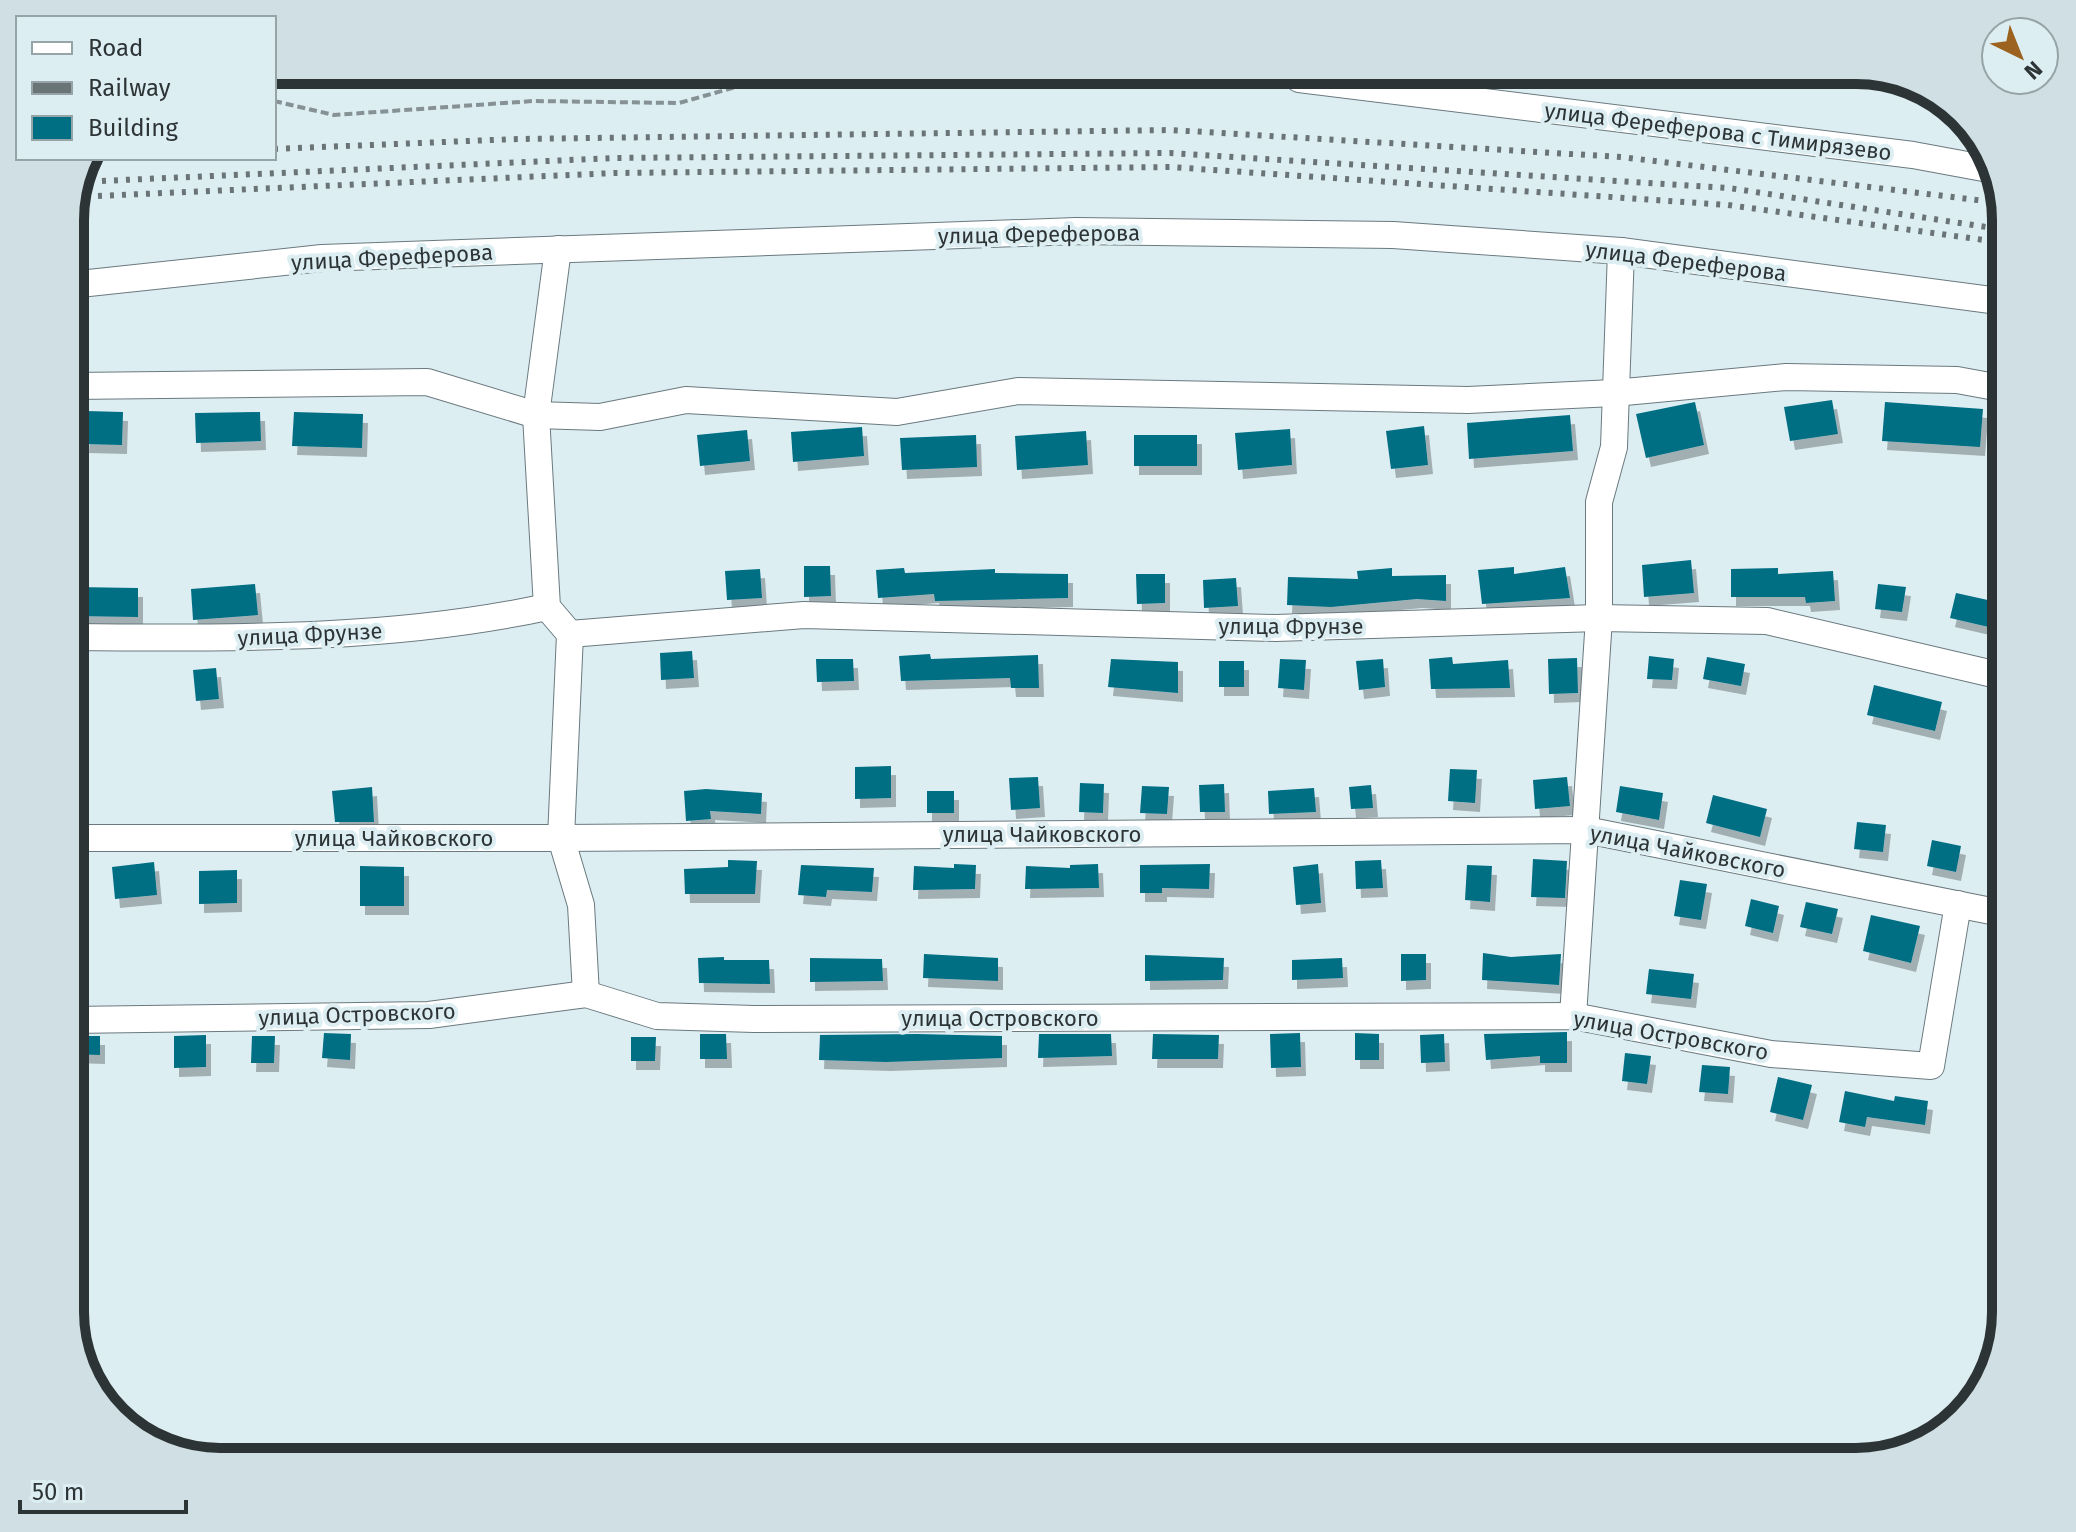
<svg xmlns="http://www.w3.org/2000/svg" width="2076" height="1532" viewBox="0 0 2076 1532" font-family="'Fira Sans',sans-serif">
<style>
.building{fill:#006e83;filter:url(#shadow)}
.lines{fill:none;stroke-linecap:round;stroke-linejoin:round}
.street-casing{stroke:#6a797e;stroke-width:28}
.path{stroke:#859194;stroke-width:4;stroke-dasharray:8 4;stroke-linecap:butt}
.street{stroke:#fff;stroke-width:26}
.rail{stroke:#6a7477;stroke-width:6;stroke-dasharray:4 8;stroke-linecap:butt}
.labels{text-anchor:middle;stroke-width:8;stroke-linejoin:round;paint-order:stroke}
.street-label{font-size:22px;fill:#2d3436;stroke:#ddeef3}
.rim{fill:none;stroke:#2d3436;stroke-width:10}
</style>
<defs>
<filter id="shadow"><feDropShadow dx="5" dy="9" stdDeviation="0" flood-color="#0004"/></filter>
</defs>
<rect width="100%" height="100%" fill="#ddeef3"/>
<g class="building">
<polygon points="1832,400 1838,434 1790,441 1784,407"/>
<polygon points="1695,402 1704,445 1646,458 1636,414"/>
<polygon points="1885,402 1983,409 1980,447 1882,441"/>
<polygon points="86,411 123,412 122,445 84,444"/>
<polygon points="260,412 261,441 196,443 195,413"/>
<polygon points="294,412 363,414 362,448 292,446"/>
<polygon points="1570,415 1573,451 1469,459 1467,423"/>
<polygon points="1424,426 1428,465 1391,469 1386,431"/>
<polygon points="862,427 864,456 793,462 791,432"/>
<polygon points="1290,429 1292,465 1238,470 1235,433"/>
<polygon points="747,430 750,461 700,466 697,435"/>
<polygon points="1086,431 1088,465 1017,470 1015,436"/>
<polygon points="976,435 977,467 902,470 900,438"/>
<rect x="1134" y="435" width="63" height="31"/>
<polygon points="1691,560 1694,593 1644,597 1642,565"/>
<polygon points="804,566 830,566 831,596 804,597"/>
<polygon points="1514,567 1514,574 1565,567 1570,598 1482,604 1478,570"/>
<polygon points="904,568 905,573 995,569 995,573 1068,574 1068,598 935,601 934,594 878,598 876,570"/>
<polygon points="1392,568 1392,576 1446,575 1446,601 1417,599 1331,607 1287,605 1288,577 1358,579 1357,571"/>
<polygon points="1778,568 1778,574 1833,571 1835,601 1806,603 1805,597 1731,597 1731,569"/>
<polygon points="760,569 762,598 727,600 725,571"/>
<polygon points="1136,574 1165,574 1165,603 1137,604"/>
<polygon points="1236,578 1238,606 1204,608 1203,580"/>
<polygon points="255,584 258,615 193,620 191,589"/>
<polygon points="1878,584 1906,587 1902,612 1875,609"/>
<polygon points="74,587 138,588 138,617 74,616"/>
<polygon points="1956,593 2006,604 2006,631 1950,618"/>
<polygon points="692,651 694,678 661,680 660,653"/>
<polygon points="930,654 931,659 1038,655 1039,688 1011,688 1010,678 901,681 899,656"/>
<polygon points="1649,656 1674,659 1672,680 1647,679"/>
<polygon points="1452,657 1453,664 1508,660 1510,688 1431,689 1429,659"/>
<polygon points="1707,657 1745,664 1741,686 1703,679"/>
<polygon points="1577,658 1578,693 1549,694 1548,659"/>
<polygon points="816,659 853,659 854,681 817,682"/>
<polygon points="1111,659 1178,662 1178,693 1108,687"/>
<polygon points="1280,659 1306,660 1304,690 1278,688"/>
<polygon points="1383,659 1385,687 1359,690 1356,661"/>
<rect x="1219" y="661" width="25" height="26"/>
<polygon points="216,668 219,699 196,701 193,670"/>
<polygon points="1874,685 1942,702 1935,731 1867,715"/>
<polygon points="891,766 891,798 855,799 855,767"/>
<polygon points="1450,769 1477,770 1475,803 1448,801"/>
<polygon points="1038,777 1040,808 1011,810 1009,778"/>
<polygon points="1567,777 1570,806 1535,809 1533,780"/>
<polygon points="1080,783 1104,784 1103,813 1079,812"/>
<polygon points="1224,784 1225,812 1200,812 1199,785"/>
<polygon points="1371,785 1373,808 1351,809 1349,787"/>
<polygon points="1142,786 1169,787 1167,814 1140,813"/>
<polygon points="1620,786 1663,793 1659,820 1616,812"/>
<polygon points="372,787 374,822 335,822 332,791"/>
<polygon points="1314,788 1316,812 1269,814 1268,791"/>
<polygon points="706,789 762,793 761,814 710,811 711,819 686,821 684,791"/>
<rect x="927" y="791" width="27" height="22"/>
<polygon points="1713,795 1767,809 1760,837 1706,823"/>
<polygon points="1857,822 1886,825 1883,852 1854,849"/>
<polygon points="1932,840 1961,846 1956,872 1927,866"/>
<polygon points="1533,859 1567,861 1565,898 1531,897"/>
<polygon points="728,860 757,861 755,894 685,894 684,869 728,867"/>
<polygon points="1381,860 1383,888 1356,889 1355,861"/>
<polygon points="154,862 157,895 115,899 112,867"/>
<polygon points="954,864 976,865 975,889 913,890 914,866 954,868"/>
<polygon points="1098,864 1099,888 1025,889 1026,866 1070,868 1070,865"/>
<polygon points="1210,864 1209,889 1162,888 1162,893 1140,893 1140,865"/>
<polygon points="1318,864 1321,903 1296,905 1293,867"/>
<polygon points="801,865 874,868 872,892 827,890 826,897 798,895"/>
<polygon points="1467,865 1492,866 1490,902 1465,900"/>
<polygon points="360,866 404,867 404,906 360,906"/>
<polygon points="237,870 237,903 199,904 199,871"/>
<polygon points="1680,880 1707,884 1701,920 1674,916"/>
<polygon points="1751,899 1779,906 1773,933 1745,926"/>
<polygon points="1806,902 1838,909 1832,934 1800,927"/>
<polygon points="1871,915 1920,926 1911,963 1863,951"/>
<polygon points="1483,953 1511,957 1561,954 1559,985 1482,980"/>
<polygon points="924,954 998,958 998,981 923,978"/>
<polygon points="1401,954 1426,954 1426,980 1401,981"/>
<polygon points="1145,955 1224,958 1223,980 1145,981"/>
<polygon points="724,957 724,960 769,960 770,984 699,983 698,958"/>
<polygon points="810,958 882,959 883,981 810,982"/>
<polygon points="1342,958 1343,978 1292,980 1292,960"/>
<polygon points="1649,969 1694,974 1691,999 1646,994"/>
<polygon points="1567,1032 1567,1063 1540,1063 1540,1056 1486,1060 1484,1034"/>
<polygon points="324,1033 351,1034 350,1060 322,1058"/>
<polygon points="1300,1033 1301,1067 1271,1068 1270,1034"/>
<polygon points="1355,1033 1379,1034 1379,1060 1355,1060"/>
<polygon points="700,1034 726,1034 727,1059 700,1059"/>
<polygon points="917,1034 1002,1036 1002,1058 886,1062 819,1060 820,1035"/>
<polygon points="1039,1034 1111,1034 1112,1056 1038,1058"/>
<polygon points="1153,1034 1219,1035 1218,1059 1152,1059"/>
<polygon points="1444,1034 1445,1062 1421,1063 1420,1035"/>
<polygon points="206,1035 206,1067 174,1068 174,1036"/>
<polygon points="70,1036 100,1036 100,1055 70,1054"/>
<polygon points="252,1036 275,1036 274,1063 251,1063"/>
<polygon points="631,1037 656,1037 655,1061 631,1061"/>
<polygon points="1625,1053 1651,1056 1647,1084 1622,1081"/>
<polygon points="1702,1065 1730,1067 1728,1094 1699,1092"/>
<polygon points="1778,1077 1812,1085 1803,1120 1770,1112"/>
<polygon points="1845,1091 1894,1101 1895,1096 1928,1101 1925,1125 1867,1117 1865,1127 1839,1122"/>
</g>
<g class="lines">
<g class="street-casing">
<g id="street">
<polyline points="1299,79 1913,155 1994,170"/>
<polyline points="558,249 536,415 547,607 570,634 561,838 581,905 586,994"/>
<polyline points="70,285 322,258 1076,231 1393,235 1621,251 2006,302"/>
<polyline points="70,386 427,382 536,415 600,417 686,400 897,412 1018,391 1468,400 1614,393 1786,377 1957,380 2006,389"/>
<polyline points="570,634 804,615 1275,628 1599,618 1767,621 2006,677"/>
<path d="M70,637c161,1 319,4 477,-30"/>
<polyline points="70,838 561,838 1586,830 2006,914"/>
<polyline points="1573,1016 1599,618 1599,502 1614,447 1621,251"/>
<polyline points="70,1020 429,1015 586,994 657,1016 754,1019 1573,1016 1771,1054 1931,1066 1958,904"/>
</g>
</g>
<g class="path">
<polyline points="1101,70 1125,77 1277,79"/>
<polyline points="274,101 334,115 533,101 679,103 786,73 828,70"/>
</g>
<use href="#street" class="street"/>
<g class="rail">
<polyline points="274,149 517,139 1171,130 1621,157 2002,203"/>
<polyline points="78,182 615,158 1170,153 1729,188 2006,230"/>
<polyline points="74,197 615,173 1170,167 1728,205 2006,243"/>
</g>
</g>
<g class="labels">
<g class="street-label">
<text transform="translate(1718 131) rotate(7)" y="8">улица Фереферова с Тимирязево</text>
<text transform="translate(1039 234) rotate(-1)" y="8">улица Фереферова</text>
<text transform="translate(392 257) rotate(-3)" y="8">улица Фереферова</text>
<text transform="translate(1686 261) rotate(7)" y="8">улица Фереферова</text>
<text x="1291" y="634">улица Фрунзе</text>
<text transform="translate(310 634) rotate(-3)" y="8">улица Фрунзе</text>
<text x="1042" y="842">улица Чайковского</text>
<text x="394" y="846">улица Чайковского</text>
<text transform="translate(1688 851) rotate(11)" y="8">улица Чайковского</text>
<text transform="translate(357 1014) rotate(-2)" y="8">улица Островского</text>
<text x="1000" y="1026">улица Островского</text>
<text transform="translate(1671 1035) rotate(10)" y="8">улица Островского</text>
</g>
</g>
<path d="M0 0H2076V1532H0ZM220 84H1856A136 136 0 0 1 1992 220V1312A136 136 0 0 1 1856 1448H220A136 136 0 0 1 84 1312V220A136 136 0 0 1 220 84Z" fill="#cfdfe4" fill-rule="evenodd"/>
<path class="rim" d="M220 84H1856A136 136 0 0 1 1992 220V1312A136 136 0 0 1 1856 1448H220A136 136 0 0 1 84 1312V220A136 136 0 0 1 220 84Z"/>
<rect x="16" y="16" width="260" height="144" fill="#ddeef3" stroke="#97a4a7" stroke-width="2"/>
<rect x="32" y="42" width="40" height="12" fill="#ffffff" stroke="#97a4a7" stroke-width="2"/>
<text x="88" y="56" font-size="24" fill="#2d3436">Road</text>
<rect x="32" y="82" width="40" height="12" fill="#6a7477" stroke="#97a4a7" stroke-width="2"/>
<text x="88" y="96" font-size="24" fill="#2d3436">Railway</text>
<rect x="32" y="116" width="40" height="24" fill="#006e83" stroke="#97a4a7" stroke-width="2"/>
<text x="88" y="136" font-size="24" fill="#2d3436">Building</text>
<g transform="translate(2020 56) rotate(137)"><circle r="38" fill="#ddeef3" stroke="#97a4a7" stroke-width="2"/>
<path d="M0-6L14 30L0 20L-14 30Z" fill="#9b631f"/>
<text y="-12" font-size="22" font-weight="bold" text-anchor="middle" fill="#2d3436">N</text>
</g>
<path d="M20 1500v12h166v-12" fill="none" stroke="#2d3436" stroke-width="4"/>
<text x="32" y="1500" font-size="24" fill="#2d3436" stroke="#ddeef3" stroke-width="6" paint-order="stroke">50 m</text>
</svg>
